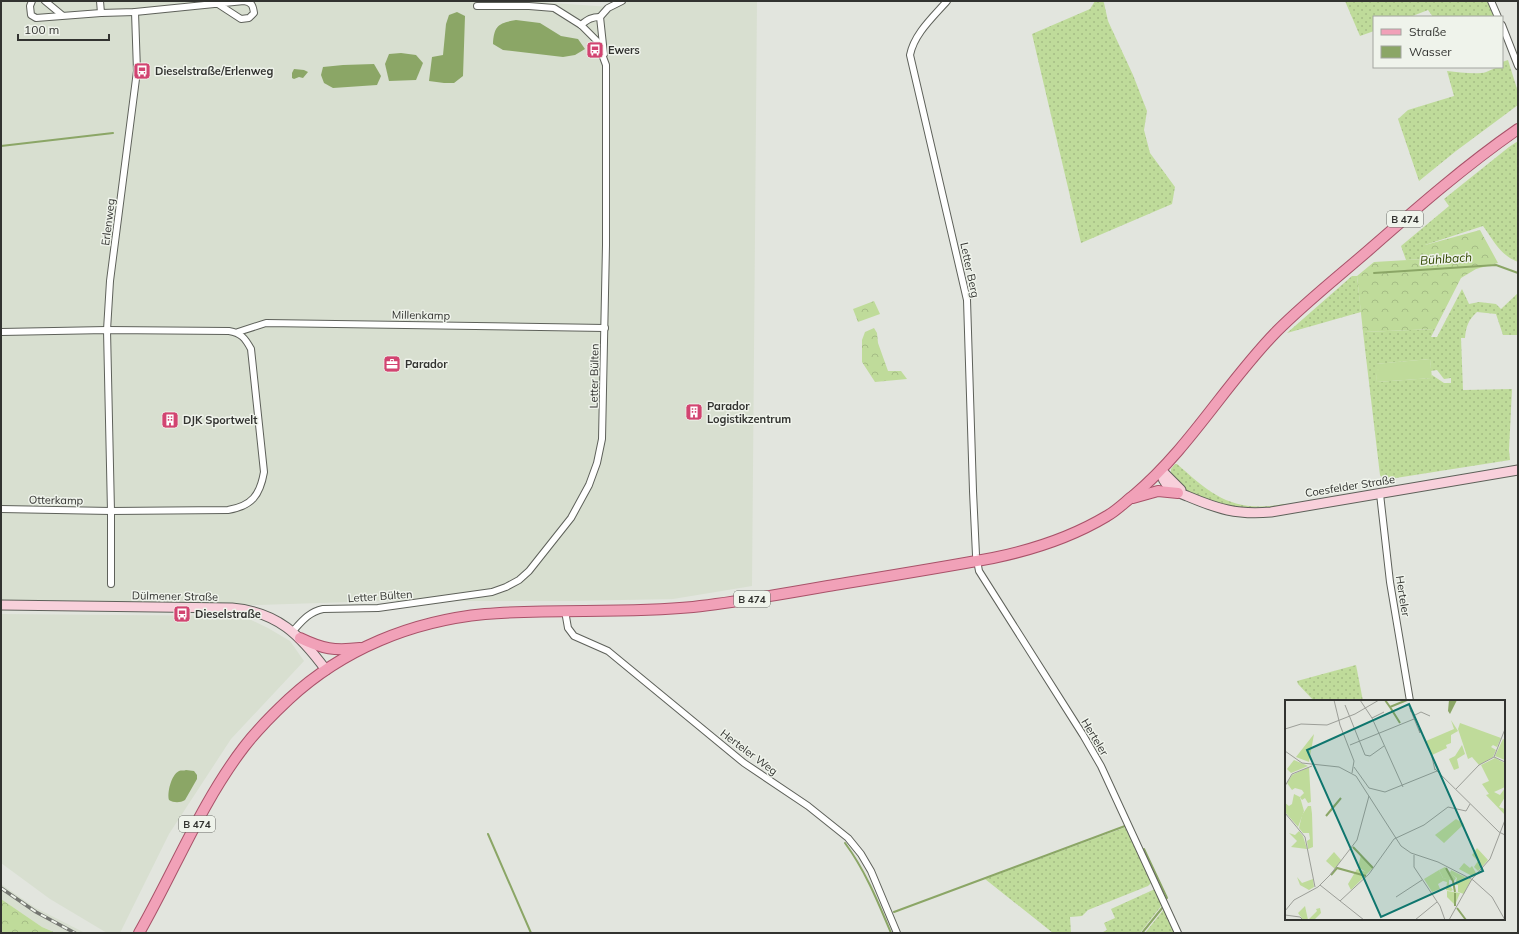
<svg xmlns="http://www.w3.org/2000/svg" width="1519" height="934" viewBox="0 0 1519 934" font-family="Mulish,sans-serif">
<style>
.built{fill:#d8dfd0}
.grass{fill:url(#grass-dots);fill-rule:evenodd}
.forest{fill:url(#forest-crowns)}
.pitch{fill:#bfdb9a}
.water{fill:#8ba666}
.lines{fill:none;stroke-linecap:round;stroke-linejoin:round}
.stream{stroke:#8ba666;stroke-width:2}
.street-casing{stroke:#5e615a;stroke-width:8}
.secondary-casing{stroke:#5e615a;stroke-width:11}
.primary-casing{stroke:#a85269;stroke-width:12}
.street{stroke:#fff;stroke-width:6}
.secondary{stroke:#f8d0db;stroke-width:9}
.primary{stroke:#f1a1b8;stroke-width:10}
.rail-casing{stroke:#747671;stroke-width:3.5}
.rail{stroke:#eff3eb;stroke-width:2;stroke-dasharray:6;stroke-linecap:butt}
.labels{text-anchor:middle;stroke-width:3;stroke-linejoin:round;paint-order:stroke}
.shield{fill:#eff3eb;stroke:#6b6d68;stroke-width:1}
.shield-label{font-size:10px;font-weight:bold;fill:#323330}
.poi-label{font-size:11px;font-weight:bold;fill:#323330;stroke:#eff3eb;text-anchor:start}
.street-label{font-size:11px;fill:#323330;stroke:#eff3eb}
.water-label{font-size:12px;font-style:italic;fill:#324900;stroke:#eff3eb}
.inset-river{fill:none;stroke:#8ba666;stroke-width:2}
.inset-road{fill:none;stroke:#9c9e98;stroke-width:1}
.view{fill:#0f766e;fill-opacity:0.15;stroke:#0f766e;stroke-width:2}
.inset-edge{fill:none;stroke:#323330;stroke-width:2}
</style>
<defs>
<pattern id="grass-dots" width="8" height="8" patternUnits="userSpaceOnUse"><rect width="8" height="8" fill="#bfdb9a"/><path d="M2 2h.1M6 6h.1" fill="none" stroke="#a5bc85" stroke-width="1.8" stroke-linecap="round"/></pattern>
<pattern id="forest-crowns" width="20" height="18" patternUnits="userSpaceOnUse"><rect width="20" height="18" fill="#bfdb9a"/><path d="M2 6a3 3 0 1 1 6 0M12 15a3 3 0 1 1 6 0" fill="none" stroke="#a5bc85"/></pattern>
</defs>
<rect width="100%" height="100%" fill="#e2e5de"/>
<g class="built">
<polygon points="1,1 540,2 610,7 628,1 757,1 752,586 673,599 571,601 382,601 258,605 1,601"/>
<polygon points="1,614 237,616 249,619 268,628 290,641 304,661 231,739 169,834 120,933 107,933 50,899 1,863"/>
<polygon points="1,884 34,907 85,933 56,933 42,927 1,899"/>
</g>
<g class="grass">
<polygon points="1095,1 1103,1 1104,3 1108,21 1133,75 1147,111 1144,130 1150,153 1175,187 1172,204 1081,243 1032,34 1090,9"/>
<polygon points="1345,1 1488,1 1494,17 1433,17 1428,10 1410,17 1374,17 1374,31 1360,36"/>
<path d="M1508,60l10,32v13l-62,46 -37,30 -21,-62 10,-9 46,-14 -7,-25c11,1 23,3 34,2 8,0 11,-6 21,-6v-5z"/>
<path d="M1518,141v121c-18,-7 -24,-21 -35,-36l-58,19 1,14 -20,1 -5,-14 48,-40 -5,-7 65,-52z"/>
<polygon points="1352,276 1357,276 1361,312 1287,333"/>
<path d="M1462,289l7,15 10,-2 17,2 5,5 17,-16v42h-15l-7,-21 -19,-2c-9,8 -11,15 -12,26h-4l2,52 49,-1 -3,61 1,10 -127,20 -3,-5 -17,-143 72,-3 -4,8h6zM1430,359l1,12 6,-1 7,9 7,-1v5h-7l-12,-8 -1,3 -54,4 -1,-18z"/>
<path d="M1175,464h2c36,32 56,49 107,40v1c-12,3 -25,4 -37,4 -18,0 -78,-17 -76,-40z"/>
<polygon points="1356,665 1363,701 1314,701 1298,684 1297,681"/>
<polygon points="1126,827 1152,882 1148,886 1088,910 1082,916 1070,917 1071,933 1053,933 985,879"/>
<polygon points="1155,889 1162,905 1140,933 1101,933 1107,930 1104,923 1115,918 1111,909"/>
<polygon points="1164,909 1175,933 1145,933"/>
</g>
<g class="forest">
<polygon points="1480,230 1498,263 1476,269 1461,278 1435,329 1363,332 1357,276 1374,262 1425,259 1425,245"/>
<polygon points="874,301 880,314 858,322 853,309"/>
<polygon points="874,328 877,333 878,343 888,371 901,371 907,379 875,382 862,362 862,340 865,332"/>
<polygon points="1,899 42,927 56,933 1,933"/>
</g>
<polygon class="pitch" points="1430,359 1432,378 1377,382 1375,364"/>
<g class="water">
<polygon points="457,12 465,16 463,76 454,83 444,83 429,81 432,57 443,55 446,24 449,15"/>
<path d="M516,20l24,3 21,13 17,3 7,10 -10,6 -12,2 -60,-7 -10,-6c1,-19 6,-21 23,-24z"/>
<polygon points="401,53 416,55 423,63 416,80 389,81 385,64 389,54"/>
<polygon points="374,64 381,76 377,85 333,88 324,83 321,75 323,67 343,65"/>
<polygon points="294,69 304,70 308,72 303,78 299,77 294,79 292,78 292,73"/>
<path d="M186,770l8,1 3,4v4l-12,21c-5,3 -11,3 -16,0 -2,-7 2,-25 10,-29 2,-1 5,0 7,-1z"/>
</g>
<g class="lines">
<g class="stream">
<polyline points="1,146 113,133"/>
<polyline points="1374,273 1496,265 1518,273"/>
<polyline points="488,834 531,933"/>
<path d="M845,843c20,27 33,59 46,90"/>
<polyline points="1144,849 1167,898"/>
<polyline points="894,912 1125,826"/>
<polyline points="1142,933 1163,907"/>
</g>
<g class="street-casing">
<g id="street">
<polyline points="32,1 30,6 31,15 36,18 101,13"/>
<polyline points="45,1 62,15"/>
<path d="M100,1l1,12 34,-1 109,-11c8,1 9,5 10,12l-5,5 -8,1 -23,-15"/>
<path d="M947,1c-14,16 -33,33 -37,54l57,245 6,191 3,64 3,16 104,164 18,31 77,167"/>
<polyline points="1491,1 1498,17"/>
<polyline points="600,17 604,54"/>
<polyline points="600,17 608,8 622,1"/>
<path d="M581,25c7,-6 11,-8 19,-8"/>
<polyline points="1502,25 1518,66"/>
<path d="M1,332l106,-2 122,1c12,2 16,7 22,18l13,123c-4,23 -12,34 -36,38l-117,1 -110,-2"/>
<polyline points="238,332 266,323 605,328"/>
<polyline points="1380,494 1390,582 1410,701"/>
<polyline points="111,584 111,511 107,330 110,281 137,71 135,12"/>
<polyline points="565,611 568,628 574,636 608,651 744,763 808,806 848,838 861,854 871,871 897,933"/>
<path d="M293,631c9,-10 16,-19 30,-22l55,-1 114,-16 14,-5 13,-7 10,-9 42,-53 18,-33 8,-22 5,-24 4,-194v-180l-9,-24 -16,-16 -27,-17 -25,-2h-52"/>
</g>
</g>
<g class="secondary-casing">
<g id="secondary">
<path d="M1161,470c1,16 13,21 26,26 31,13 49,19 84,16l247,-42"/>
<polyline points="1161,470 1181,490"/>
<path d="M1,605l231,3c46,4 68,27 94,62"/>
</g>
</g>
<g class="primary-casing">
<g id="primary">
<polyline points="1133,498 1158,491 1178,493"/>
<path d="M300,638c23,11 34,13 60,10"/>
<path d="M139,933c35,-61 62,-130 105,-186 13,-17 29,-33 45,-48 54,-50 123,-78 196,-85 69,-6 139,0 208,-7 45,-5 90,-13 135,-21 55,-9 111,-18 165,-28 39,-8 79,-21 114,-42 9,-5 18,-14 27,-21 56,-47 92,-112 143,-164 29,-29 62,-55 93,-82 48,-42 96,-84 148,-120"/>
</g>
</g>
<use href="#street" class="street"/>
<use href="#secondary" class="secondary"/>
<use href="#primary" class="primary"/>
<g class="rail-casing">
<polyline id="rail" points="1,888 36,912 75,933"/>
</g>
<use href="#rail" class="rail"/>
</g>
<defs>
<g id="bus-square" transform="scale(0.9)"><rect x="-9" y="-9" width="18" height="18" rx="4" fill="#d24471" stroke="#eff3eb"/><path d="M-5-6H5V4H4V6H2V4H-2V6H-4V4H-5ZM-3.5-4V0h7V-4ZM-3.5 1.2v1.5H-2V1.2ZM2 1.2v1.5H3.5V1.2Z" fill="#fff"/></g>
<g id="office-square" transform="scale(0.9)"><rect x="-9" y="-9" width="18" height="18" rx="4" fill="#d24471" stroke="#eff3eb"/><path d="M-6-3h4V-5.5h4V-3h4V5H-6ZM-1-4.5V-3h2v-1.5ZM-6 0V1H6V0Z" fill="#fff"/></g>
<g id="building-square" transform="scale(0.9)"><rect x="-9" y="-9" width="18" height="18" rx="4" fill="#d24471" stroke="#eff3eb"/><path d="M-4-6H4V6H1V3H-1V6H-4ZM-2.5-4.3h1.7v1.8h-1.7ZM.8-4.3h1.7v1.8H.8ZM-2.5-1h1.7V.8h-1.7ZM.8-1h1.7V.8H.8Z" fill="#fff"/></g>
</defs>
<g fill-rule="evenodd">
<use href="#bus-square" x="595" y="50"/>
<use href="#bus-square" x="142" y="71"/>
<use href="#office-square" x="392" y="364"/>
<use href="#building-square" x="694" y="412"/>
<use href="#building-square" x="170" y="420"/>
<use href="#bus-square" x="182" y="614"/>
</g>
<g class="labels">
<g class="shield">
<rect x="1387" y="211" width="36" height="16" rx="3"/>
<rect x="734" y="591" width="36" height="16" rx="3"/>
<rect x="179" y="816" width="36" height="16" rx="3"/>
</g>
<g class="shield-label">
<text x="1405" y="223">B 474</text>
<text x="752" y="603">B 474</text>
<text x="197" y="828">B 474</text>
</g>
<g class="poi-label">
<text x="608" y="54">Ewers</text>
<text x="155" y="75">Dieselstraße/Erlenweg</text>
<text x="405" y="368">Parador</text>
<text x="707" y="410">Parador<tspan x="707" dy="13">Logistikzentrum</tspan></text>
<text x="183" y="424">DJK Sportwelt</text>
<text x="195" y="618">Dieselstraße</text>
</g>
<g class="street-label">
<text transform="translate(108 222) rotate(-83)" y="4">Erlenweg</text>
<text transform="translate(970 270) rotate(78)" y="4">Letter Berg</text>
<text transform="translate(421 315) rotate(1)" y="4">Millenkamp</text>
<text transform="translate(594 376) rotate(-89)" y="4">Letter Bülten</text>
<text transform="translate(1350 486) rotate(-9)" y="4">Coesfelder Straße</text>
<text transform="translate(56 500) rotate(1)" y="4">Otterkamp</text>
<text transform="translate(175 596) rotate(1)" y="4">Dülmener Straße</text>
<text transform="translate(380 596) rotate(-4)" y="4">Letter Bülten</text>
<text transform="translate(1403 596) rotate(81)" y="4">Herteler</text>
<text transform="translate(1095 737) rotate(59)" y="4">Herteler</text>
<text transform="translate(749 752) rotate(37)" y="4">Herteler Weg</text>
</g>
<g class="water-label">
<text transform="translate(1446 259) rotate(-4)" y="4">Bühlbach</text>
</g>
</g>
<g transform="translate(1285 700)">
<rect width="220" height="220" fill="#e2e5de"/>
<path d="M166,20l7,11 -7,4v8l-5,2 1,3 -15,7 -6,-14 28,-12zM175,23l41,15 -4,9 -4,-2 -2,2 5,3 -3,7 -14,8 -7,-8 -4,2 -10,-30zM218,39l2,1v20l-10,-4zM177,45l3,9 -8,5 2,9 -5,2 -5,-11 6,-3zM210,58l10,5v24l-11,5 6,3 5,-7v9l-6,10 6,2v6l-19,-20 3,-1 -7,-10 7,-3 -8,-16zM24,67l2,35 -3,1 -3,-5 -3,2 -2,-3 4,-4 -2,-3 -7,-2 -3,2 -5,-7 5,-8zM23,106h3l1,8 1,33 -5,2 -1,-8 3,-2 -1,-6h-6l-4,-5 3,-13zM171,119l8,5 -20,19 -9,-8zM14,131l4,5 4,13 -16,-2 6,-6 -8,-8 6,2zM192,148l11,12 -10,11 -4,-4 4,-6 -6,-6zM49,152l7,8 -6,9 -9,-8zM76,155l12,13 -22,22 -3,-6 9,-15 9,3 -8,-5zM179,163l6,5 2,-2 4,7 -4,3 -13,-7zM154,170l4,8 6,1v5l4,6 -2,1 -5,-1 1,-8 -4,-1 -5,3 2,5 -8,3 -8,-13zM166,170l20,10 -7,14 -6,-2v-7h-3l2,-7 -7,-5zM12,177l5,6 11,-4 1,8 -5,3 -9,-5z" fill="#bfdb9a"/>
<path d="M29,34l-5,28 -13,-5zM9,60l12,5 2,1 -17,7 -4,-4zM9,94l6,3 4,14 -6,16 -13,-15v-9l4,3 3,-2zM160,167l11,11 -2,3 -11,-3 -4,-8zM162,191l13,2 -5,12 -8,-8zM20,206l3,14 9,-9 -1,-2 4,-1 1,5 -7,7h-11l-5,-7z" fill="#bfdb9a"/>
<path d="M164,0h8l-7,14 -2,-3z" fill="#8ba666"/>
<path class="inset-river" d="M100,0l5,7 17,-7M105,7l10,16M41,116l15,-18M68,147l20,21M161,168l7,13 2,11M46,175l6,-7 29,8M170,193v13M172,208l9,12"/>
<path class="inset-road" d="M49,0l6,25 14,36 -2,12M75,0l12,18 31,69M60,5l20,50 5,1 14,-10M126,12l-1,-4 3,8M87,18l12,-6M134,28l1,5 -7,-17 8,-4 9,4M0,29l16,-5 26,1 28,-11 24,-14M65,45l64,-26M0,51l17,12 37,4 17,9 45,70 10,7 27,9 35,18 19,17 13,23M147,57l3,13M209,57l11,5M69,67l15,21 16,4 52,-21M150,69l64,63 6,3M0,86l7,-12 20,-8M171,89l23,-24 15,-8 11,-28M0,113l20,24 10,50M129,155v12l26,39 5,14M35,185l44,35M111,197l26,-17M55,201l29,-27 25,-35 30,-14 24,-18 18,4 4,-7M0,211l9,-11 24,-13 12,-12 27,-35 12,-44M0,215l15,2 3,3M130,220l22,-18M164,220l23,-41 18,-20 15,-39"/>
<path class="view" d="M124,4l74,167 -102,46 -74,-167z"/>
<rect width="220" height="220" class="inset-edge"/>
</g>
<rect width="1519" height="934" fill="none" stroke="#323330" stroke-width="4"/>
<rect x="1373" y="16" width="130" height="52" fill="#eff3eb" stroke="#a3a6a0"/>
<rect x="1381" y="29" width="20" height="6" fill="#f1a1b8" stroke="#a3a6a0"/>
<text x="1409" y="36" font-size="12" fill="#323330">Straße</text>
<rect x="1381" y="46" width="20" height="12" fill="#8ba666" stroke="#a3a6a0"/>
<text x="1409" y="56" font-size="12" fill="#323330">Wasser</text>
<path d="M18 34v6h91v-6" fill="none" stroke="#323330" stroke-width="2"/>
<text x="24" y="34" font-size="12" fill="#323330" stroke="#eff3eb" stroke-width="3" paint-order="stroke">100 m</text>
</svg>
